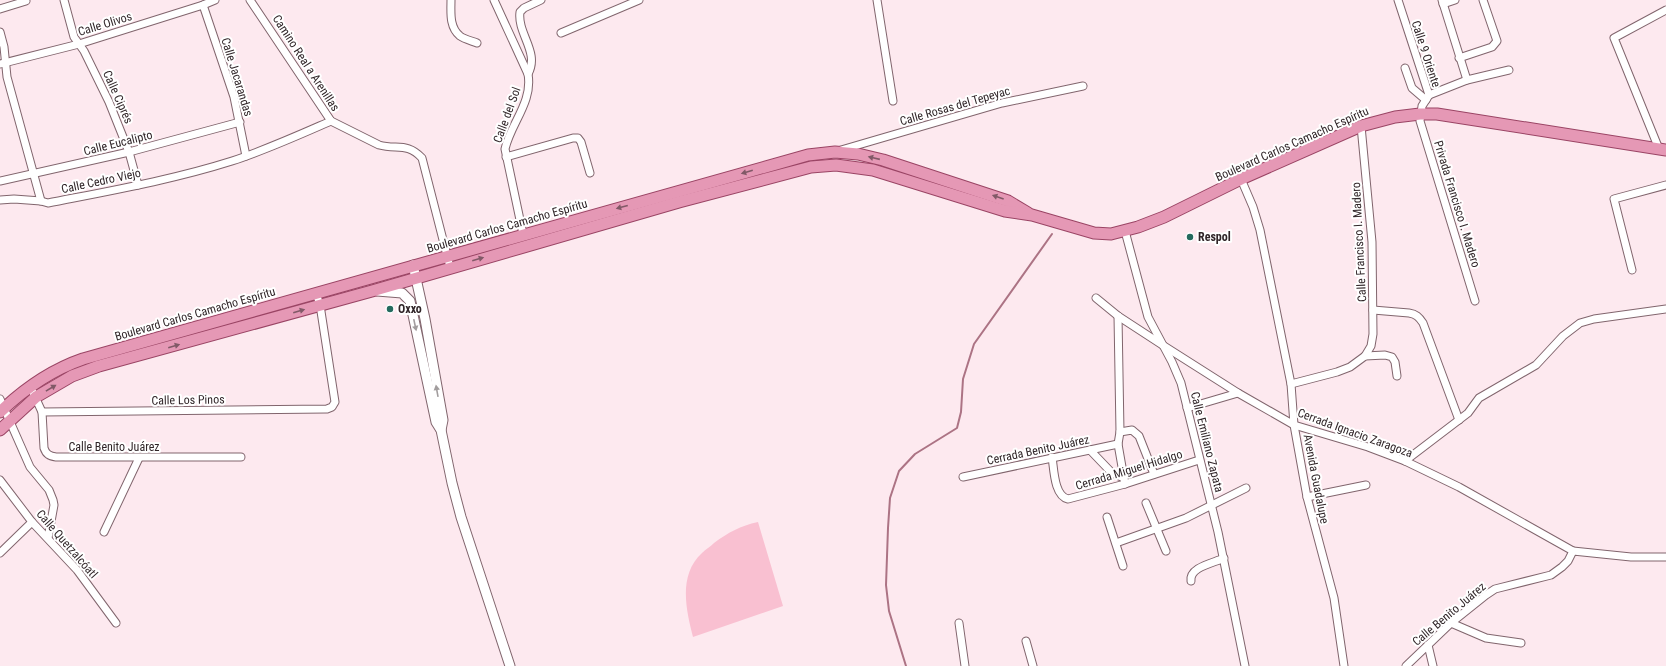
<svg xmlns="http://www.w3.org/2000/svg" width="1666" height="666" viewBox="0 0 1666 666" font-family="'Roboto Condensed',sans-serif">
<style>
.green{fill:#f9c0d1}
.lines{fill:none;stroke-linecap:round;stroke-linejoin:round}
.stream{stroke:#ac7384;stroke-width:2}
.minor-casing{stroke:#81656d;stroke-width:9}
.secondary-casing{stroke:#81656d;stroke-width:11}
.primary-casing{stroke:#9a4464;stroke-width:13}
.minor{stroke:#fff;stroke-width:7}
.secondary{stroke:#fff;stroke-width:9}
.primary{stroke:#e598b5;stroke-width:11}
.oneway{fill:#815967}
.oneway2{fill:#a29d9e}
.poi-dot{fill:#246a5e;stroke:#fff;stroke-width:1.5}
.labels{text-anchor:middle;stroke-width:4;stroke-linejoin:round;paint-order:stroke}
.street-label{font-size:12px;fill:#302528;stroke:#fff}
.poi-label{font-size:12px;font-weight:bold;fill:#302528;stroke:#fff;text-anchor:start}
</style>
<rect width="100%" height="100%" fill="#fde9ef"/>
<path class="green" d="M758,522l25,84 -90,31c-7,-27 -15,-62 9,-84 4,-4 8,-6 12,-10 15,-11 26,-17 44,-21z"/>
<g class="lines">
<polyline class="stream" points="906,666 889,611 886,585 888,528 890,498 899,471 915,454 957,428 961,412 963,379 974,344 1052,234"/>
<g class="minor-casing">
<g id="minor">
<polyline points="64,0 74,37 84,51 109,102 129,152 138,185"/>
<path d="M250,0l81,121 48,24c18,5 28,-3 43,13l28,109"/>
<path d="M451,0c0,12 -2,27 9,36 4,3 12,5 17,7"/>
<path d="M494,0l34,74c5,28 -17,49 -23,75l18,85"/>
<polyline points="877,0 893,101"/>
<polyline points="1398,0 1429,95 1422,106 1420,121 1475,301"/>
<polyline points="1442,0 1467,80"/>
<polyline points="1443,4 1455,0"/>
<polyline points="203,5 234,97 246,156"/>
<polyline points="0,9 26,1"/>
<polyline points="0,32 4,47 7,77 41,201"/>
<polyline points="561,33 639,0"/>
<polyline points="1459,58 1492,47 1497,41 1483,0"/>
<polyline points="0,64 79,44 203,5 215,0"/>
<polyline points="1405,68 1412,88 1426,100"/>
<path d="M528,74c12,-22 -11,-40 -8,-62l4,-4 17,-8"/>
<polyline points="1429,95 1467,80 1509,70"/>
<polyline points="1361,126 1372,242 1373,334 1371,346 1365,356"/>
<polyline points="1659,149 1614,38 1666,10"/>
<polyline points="841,150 1002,103 1083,86"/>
<polyline points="506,157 573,138 578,138 581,142 590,173"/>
<polyline points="1241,179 1253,207 1260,230 1291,384 1294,425 1307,497 1334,598 1344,666"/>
<polyline points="0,181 129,152 240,122"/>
<path d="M0,200l14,-1 27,2 7,2c61,-12 124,-23 184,-42 34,-11 67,-26 99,-40"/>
<polyline points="1125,231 1148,317 1172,362 1181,383 1218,532 1245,666"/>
<polyline points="1632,270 1614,199 1666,185"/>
<polyline points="1096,298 1118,316 1164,346 1238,393 1294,425 1368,447 1405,461 1459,487 1573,551"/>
<path d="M1373,310l36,3c7,1 10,4 14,10l36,97"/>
<polyline points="1118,316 1120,432 1118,444 1125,484"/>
<polyline points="1291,384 1337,372 1350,367 1365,356 1385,355 1392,357 1395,362 1397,376"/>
<path d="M30,386l12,26 2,36c2,6 5,8 12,9h185"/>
<polyline points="0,399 30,467 49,490 53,500 54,505 48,538"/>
<polyline points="1187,408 1238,393"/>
<polyline points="42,412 327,409 332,407 335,402 320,305 316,293"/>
<polyline points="1120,432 1132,430 1139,436 1154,474"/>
<polyline points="1090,450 1112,473 1124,478"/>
<path d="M1052,457c2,12 2,39 16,42l57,-15 74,-24"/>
<polyline points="1405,461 1468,413 1479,398 1536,365 1563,336 1580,323 1594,319 1666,309"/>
<polyline points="963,477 1118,444"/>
<polyline points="0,480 32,522 77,570 116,623"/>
<polyline points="1307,497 1366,485"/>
<polyline points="1146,503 1166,551"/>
<polyline points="1107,517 1123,566"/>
<polyline points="104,532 139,458"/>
<polyline points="1116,543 1186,518 1246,488"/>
<polyline points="0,553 32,522"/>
<path d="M1191,581c-2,-14 23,-18 33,-23"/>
<polyline points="959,623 965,666"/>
<polyline points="1451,623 1486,638 1521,643"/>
<polyline points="1026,641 1033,666"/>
<polyline points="1428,645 1433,666"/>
<polyline points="1406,666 1451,623 1486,595 1495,589 1551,575 1562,567 1568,561 1573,551 1631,557 1666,557"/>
</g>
</g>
<g class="secondary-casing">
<g id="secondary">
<polyline points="413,265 425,319 443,420 441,430"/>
<polyline points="377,291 402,293 410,301 436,422 441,430 452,483 461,517 510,666"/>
</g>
</g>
<g class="primary-casing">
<g id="primary">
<path d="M0,412c24,-23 51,-42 83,-53l725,-204 27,-3 23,2 25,6 125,41 20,12"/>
<polyline points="0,430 36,397 72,376 99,366 372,291 679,202 811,167 836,165 873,170 1005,211 1032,215 1094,233 1111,234 1138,227 1164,217 1241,179 1361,126 1395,117 1420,114 1437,114 1666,150"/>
</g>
</g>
<use href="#minor" class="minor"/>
<use href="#secondary" class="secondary"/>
<use href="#primary" class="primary"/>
</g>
<defs><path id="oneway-solid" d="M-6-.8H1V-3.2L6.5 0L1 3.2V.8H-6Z"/></defs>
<g class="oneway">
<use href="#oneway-solid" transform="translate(874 158) rotate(-167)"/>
<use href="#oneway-solid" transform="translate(747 172) rotate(164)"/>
<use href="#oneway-solid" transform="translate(998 197) rotate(-161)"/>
<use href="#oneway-solid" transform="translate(622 207) rotate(165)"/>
<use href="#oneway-solid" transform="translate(478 259) rotate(-16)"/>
<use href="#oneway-solid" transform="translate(299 311) rotate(-16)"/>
<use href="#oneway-solid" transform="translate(174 346) rotate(-16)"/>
<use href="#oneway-solid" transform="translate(51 388) rotate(-31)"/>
</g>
<g class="oneway2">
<use href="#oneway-solid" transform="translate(415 325) rotate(78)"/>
<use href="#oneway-solid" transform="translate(437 391) rotate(-100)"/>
</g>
<g class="poi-dot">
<circle cx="1190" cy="237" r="4"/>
<circle cx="390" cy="309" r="4"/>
</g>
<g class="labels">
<g class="street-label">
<text transform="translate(105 24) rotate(-17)" y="4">Calle Olivos</text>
<text transform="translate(1426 54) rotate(72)" y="4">Calle 9 Oriente</text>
<text transform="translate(306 63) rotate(57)" y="4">Camino Real a Arenillas</text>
<text transform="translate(237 77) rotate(73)" y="4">Calle Jacarandas</text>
<text transform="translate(118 97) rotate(66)" y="4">Calle Ciprés</text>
<text transform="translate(955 106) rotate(-16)" y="4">Calle Rosas del Tepeyac</text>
<text transform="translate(507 115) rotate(-70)" y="4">Calle del Sol</text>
<text transform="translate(118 143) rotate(-14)" y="4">Calle Eucalipto</text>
<text transform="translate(1292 144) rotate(-24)" y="4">Boulevard Carlos Camacho Espíritu</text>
<text transform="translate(101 181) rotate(-12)" y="4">Calle Cedro Viejo</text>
<text transform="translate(1457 204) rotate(73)" y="4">Privada Francisco I. Madero</text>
<text transform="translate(507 226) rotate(-16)" y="4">Boulevard Carlos Camacho Espíritu</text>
<text transform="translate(1359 242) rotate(-93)" y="4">Calle Francisco I. Madero</text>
<text transform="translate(195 314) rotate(-16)" y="4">Boulevard Carlos Camacho Espíritu</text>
<text transform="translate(188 400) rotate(-1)" y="4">Calle Los Pinos</text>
<text transform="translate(1355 433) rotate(20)" y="4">Cerrada Ignacio Zaragoza</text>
<text transform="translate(1207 442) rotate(76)" y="4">Calle Emiliano Zapata</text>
<text x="114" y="451">Calle Benito Juárez</text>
<text transform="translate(1038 450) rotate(-12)" y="4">Cerrada Benito Juárez</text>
<text transform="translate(1129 470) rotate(-17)" y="4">Cerrada Miguel Hidalgo</text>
<text transform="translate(1316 479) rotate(79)" y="4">Avenida Guadalupe</text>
<text transform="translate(67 544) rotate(49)" y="4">Calle Quetzalcóatl</text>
<text transform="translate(1449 614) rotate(-40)" y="4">Calle Benito Juárez</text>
</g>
<g class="poi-label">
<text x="1198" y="241">Respol</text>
<text x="398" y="313">Oxxo</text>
</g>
</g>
</svg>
